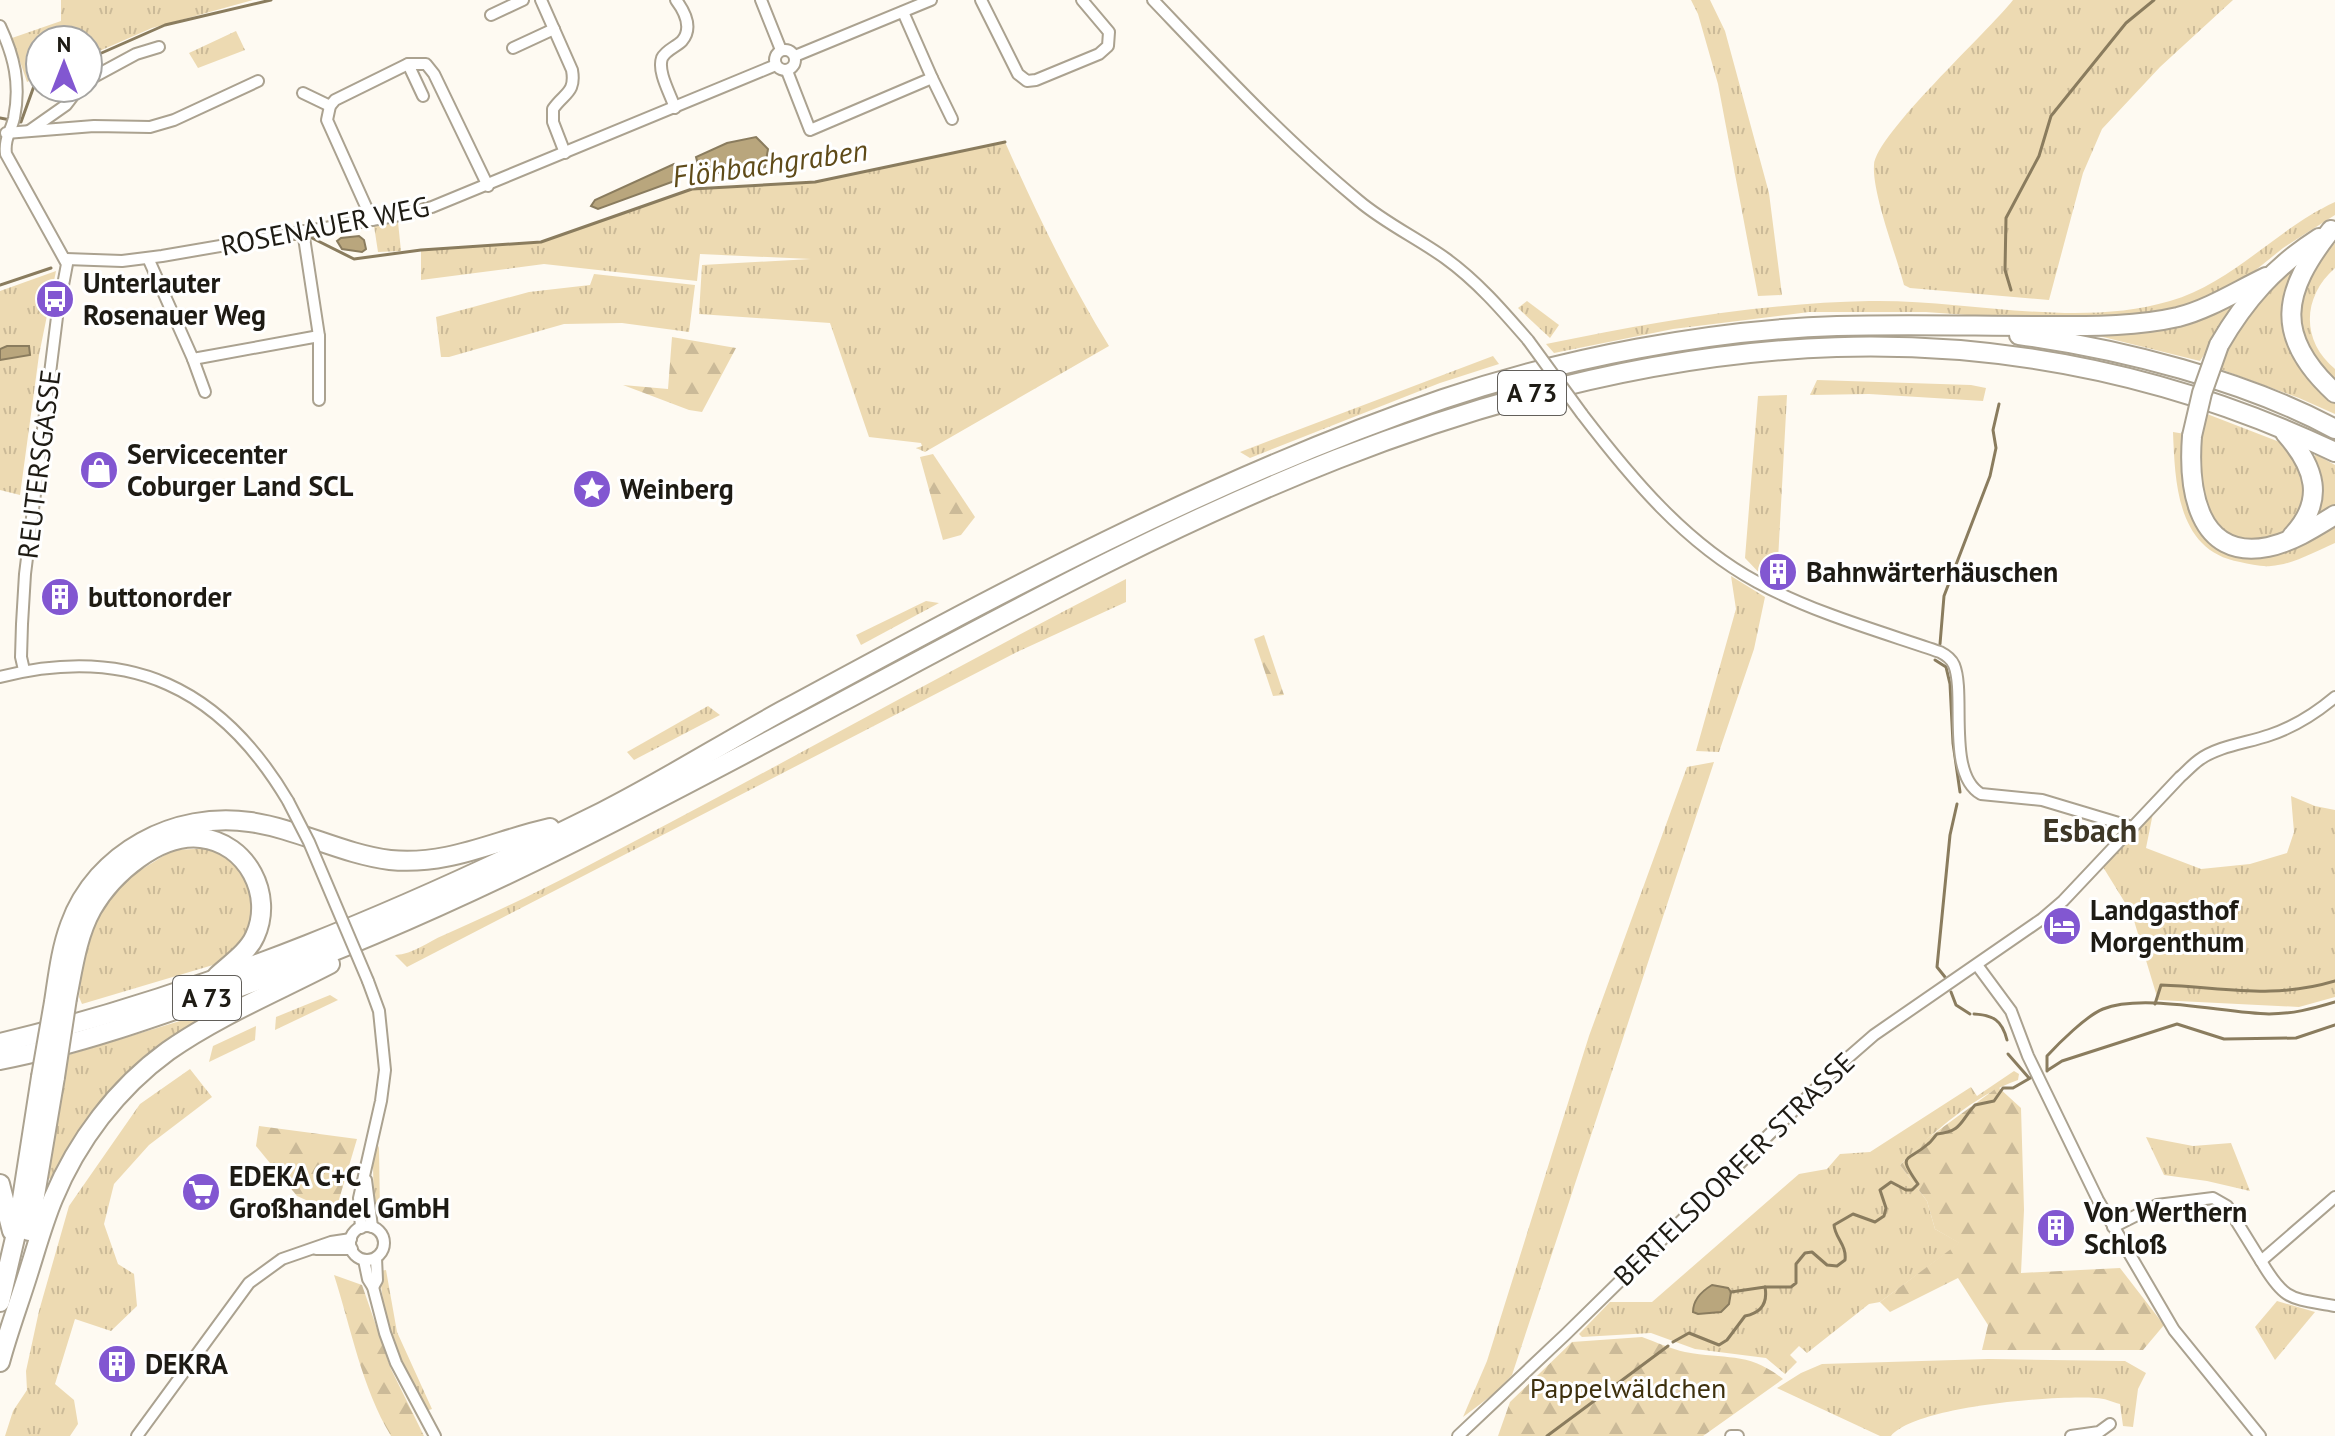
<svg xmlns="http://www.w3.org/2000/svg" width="2335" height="1436" viewBox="0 0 2335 1436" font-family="'PT Sans',sans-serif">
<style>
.grass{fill:url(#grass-tufts)}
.forest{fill:url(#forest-firs)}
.water{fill:#b9a67d;stroke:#8a7c5e;stroke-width:2}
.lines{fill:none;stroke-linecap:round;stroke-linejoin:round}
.stream{stroke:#8a7c5e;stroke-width:3}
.street-casing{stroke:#aba290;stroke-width:14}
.highway-casing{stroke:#aba290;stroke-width:22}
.street{stroke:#fff;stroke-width:10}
.highway{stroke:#fff;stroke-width:18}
.street-bridge-casing{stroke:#aba290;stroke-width:14;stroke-linecap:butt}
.highway-bridge-casing{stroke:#aba290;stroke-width:22;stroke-linecap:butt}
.street-bridge{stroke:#fff;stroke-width:10}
.highway-bridge{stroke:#fff;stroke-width:18}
.labels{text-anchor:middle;stroke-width:6;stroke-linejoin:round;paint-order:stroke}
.shield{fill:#fff;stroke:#625f5a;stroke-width:2}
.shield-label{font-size:26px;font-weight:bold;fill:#1e1b14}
.street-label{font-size:28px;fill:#1e1b14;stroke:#fff}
.poi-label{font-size:28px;font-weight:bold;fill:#1e1b14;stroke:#fff;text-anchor:start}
.park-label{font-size:28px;fill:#3e300d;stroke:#fff}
.water-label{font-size:30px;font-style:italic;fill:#5f4b19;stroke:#fff}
.quarter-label{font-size:32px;font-weight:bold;fill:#3e3727;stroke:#fff}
</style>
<defs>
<pattern id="grass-tufts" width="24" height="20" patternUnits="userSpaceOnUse" patternTransform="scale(2)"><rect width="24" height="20" fill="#eddab2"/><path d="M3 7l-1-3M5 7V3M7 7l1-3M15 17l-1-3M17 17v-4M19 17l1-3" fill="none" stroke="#cbba98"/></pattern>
<pattern id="forest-firs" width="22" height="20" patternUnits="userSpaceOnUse" patternTransform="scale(2)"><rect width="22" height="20" fill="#eddab2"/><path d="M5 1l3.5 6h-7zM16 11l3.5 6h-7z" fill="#cbba98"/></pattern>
</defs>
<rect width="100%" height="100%" fill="#fefaf2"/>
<g class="grass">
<polygon points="61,0 253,0 152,28 88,56 88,40 40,40 40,76 27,82 12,38 61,21"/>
<polygon points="1691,0 1710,0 1725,31 1769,193 1782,295 1758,296 1718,84 1698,14"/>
<path d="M2013,0h220l-73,67 -58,62 -19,44 -34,127 -139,-12 -6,-3c-8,-31 -32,-92 -30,-120 2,-31 114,-133 139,-165z"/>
<polygon points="236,31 245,50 198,68 189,53"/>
<path d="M1005,142c31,70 64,139 104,204l-184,106 -9,-4 6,-2 -1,-3 -52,-6 -39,-114 -131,-9 3,-49 109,-6 -111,-5 -3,27 -153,-17 -123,16v-30l120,-8 151,-53 123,-7z"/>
<path d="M2335,202v13l-52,33 -47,38 -24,12 -61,18 -103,5 -122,-9h-117l-136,17 -119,24 -8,-9c106,-22 215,-41 323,-43 98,-2 206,28 301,0 63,-18 106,-72 165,-99z"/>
<polygon points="398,222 401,251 378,252 374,226"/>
<path d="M2335,243v25c-33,29 -34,73 0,101v15c-47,-43 -50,-99 0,-141z"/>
<path d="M2306,255l-20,52 49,92v15l-36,-16 -79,-29c22,-52 46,-77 86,-114z"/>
<polygon points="56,271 39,355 20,495 0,490 0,291"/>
<polygon points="594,274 695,285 689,332 622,323 564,324 449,357 441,357 436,317 529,292 590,285"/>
<polygon points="2241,298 2200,361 2099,336 2106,331"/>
<polygon points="1527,301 1559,325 1550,338 1518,308"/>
<polygon points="1493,356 1499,364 1440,383 1250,458 1240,452"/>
<polygon points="1817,380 1971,385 1986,388 1983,401 1869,394 1810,395"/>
<polygon points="1787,395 1778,560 1770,558 1765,579 1745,558 1758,396"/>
<path d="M2207,414l83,32 19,40c-4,11 -7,32 -15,40 -10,10 -28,15 -41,14 -64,-3 -59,-83 -46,-126z"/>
<path d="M2173,432l12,2c0,32 -5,72 17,97 6,8 17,13 25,19l108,-29v22c-19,8 -43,22 -64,23 -10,1 -21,-2 -31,-4 -63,-11 -65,-79 -67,-130z"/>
<polygon points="2315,454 2335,465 2335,509 2309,525"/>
<polygon points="1731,576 1765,597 1754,649 1719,752 1696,751 1736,609"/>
<path d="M1126,579v23l-109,50 -610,315 -12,-12c19,-1 32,-13 49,-20 45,-20 88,-40 132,-63 184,-95 365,-198 550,-293z"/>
<polygon points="926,601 939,603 861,645 856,635"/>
<polygon points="708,706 720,715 634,760 627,752"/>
<polygon points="1714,762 1512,1375 1495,1393 1463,1417 1487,1361 1589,1036 1687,767"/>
<polygon points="2291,796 2315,806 2335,810 2335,997 2299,1007 2158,1000 2132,914 2103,867 2153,813 2146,848 2201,869 2250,864 2287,853 2294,832"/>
<polygon points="215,848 249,872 256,919 240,947 213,965 82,1004 79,997 83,955 102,908 131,876 173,850"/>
<polygon points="330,995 338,1000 275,1030 276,1017"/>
<polygon points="203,1014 209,1015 121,1083 86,1121 54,1178 46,1179 68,1055"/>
<polygon points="256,1026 255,1040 209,1062 213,1046"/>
<polygon points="190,1069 212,1097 149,1145 114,1184 104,1224 118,1264 134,1274 137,1306 111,1331 75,1319 55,1384 74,1400 78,1424 70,1436 5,1436 13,1411 27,1390 26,1371 39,1311 69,1206 140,1104"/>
<path d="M2014,1071l5,3 -1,6c-42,14 -87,54 -118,85l27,36 8,28 25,14 -80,59 -11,2 -62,49 -8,-7 -9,9 7,7 -12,12 -19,-16 -71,-9 -44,-16 -69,4 -3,-3 31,-32h42l147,-128 28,-5 13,-15 30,-2 101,-65 6,9z"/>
<polygon points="2146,1137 2193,1146 2231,1143 2250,1191 2207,1181 2164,1175"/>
<polygon points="377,1143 379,1148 380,1213 374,1212 373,1165"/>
<polygon points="386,1270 397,1332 432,1409 429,1410 423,1406 393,1342 385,1316 379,1271"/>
<polygon points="2277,1301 2315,1312 2275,1360 2255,1327"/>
<path d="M1988,1359l137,2 21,12 -8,16 -5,38 -10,-1 -3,-22c-8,-2 -16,-6 -24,-6 -40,-3 -180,8 -205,38h-11l-103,-48 24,-15 21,-9z"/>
</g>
<g class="forest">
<polygon points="672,337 736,348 702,412 689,410 623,385 668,389"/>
<polygon points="933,454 975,517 961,535 943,540 920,457"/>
<polygon points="1264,635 1284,695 1273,696 1254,639"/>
<polygon points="1998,1087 2021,1108 2024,1210 2021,1273 2120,1268 2164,1325 2143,1350 1982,1350 1988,1325 1958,1278 1890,1312 1880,1302 1959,1243 1935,1229 1927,1201 1900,1165 1924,1141"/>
<polygon points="259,1126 357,1139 335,1213 297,1196 256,1146"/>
<path d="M334,1275l28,10 29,84 33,67h-33c-29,-48 -40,-108 -57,-161z"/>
<path d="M1642,1337c14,5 29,12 43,15 41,8 63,-1 98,27l-80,57h-205l12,-34 62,-60z"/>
</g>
<g class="water">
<polygon points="756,137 768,149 765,167 737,174 700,172 696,157 727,143"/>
<polygon points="674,164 681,172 680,179 598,209 591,206 595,200"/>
<polygon points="359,236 364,240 366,249 362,252 342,249 337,241 341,238"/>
<polygon points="7,346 29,346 30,355 0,360 0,349"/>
<path d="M1712,1285l16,3 3,4 -2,12 -8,8 -23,2 -5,-2c0,-12 9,-21 19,-27z"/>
</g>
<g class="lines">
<g class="stream">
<polyline points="88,59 165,25 271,0"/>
<polyline points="0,118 21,122 34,86 40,82"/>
<polyline points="312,238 354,259 421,250 541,242 692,189 815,182 1005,142"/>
<polyline points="223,252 296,239"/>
<polyline points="0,285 51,268"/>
<polyline points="2011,290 2005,270 2006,218 2039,156 2051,116 2126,23 2154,0"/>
<polyline points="1940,644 1944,596 1990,476 1996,448 1993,430 1999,404"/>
<polyline points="1935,660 1946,667 1950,684 1953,743 1960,792"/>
<polyline points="1945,977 1937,967 1950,835 1957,804"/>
<polyline points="1951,992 1956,1005 1970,1014"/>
<path d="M2155,1004l6,-19c63,2 111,15 174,-4"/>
<path d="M1974,1014c19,1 28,6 33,26"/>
<polyline points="2008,1054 2029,1078"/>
<polyline points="2048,1070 2062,1061 2177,1024 2224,1039 2296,1038 2335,1025"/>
<path d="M2047,1071v-15c12,-13 39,-40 56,-47 40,-16 121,4 166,5 23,0 43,-5 66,-12"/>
<polyline points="1731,1292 1765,1287"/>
<path d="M1673,1342l16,-9 30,12 8,-5 18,-24c16,-3 23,-12 20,-29h26l5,-4v-19l9,-11 7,-1 15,13 10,1 8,-6c2,-15 -10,-22 -11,-35l19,-11 22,8 9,-6 2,-8 -6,-18 11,-8 15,8h6l6,-6c-22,-31 -10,-22 10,-40 4,-3 6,-7 9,-10 26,-3 23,-13 38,-29l19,-4 9,-13h10l19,-11"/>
<polyline points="1547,1436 1668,1346"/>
</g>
<g class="street-casing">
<g id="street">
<path d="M541,0l31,70c4,23 -8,23 -19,39v13l12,31"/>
<polyline points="761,0 781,50"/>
<polyline points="981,0 1018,74 1027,81 1036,80 1099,54 1108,46 1109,32 1082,0"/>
<path d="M1153,0c66,69 132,140 206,201 26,22 58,37 86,57 32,23 57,52 83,82"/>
<polyline points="491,15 523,0"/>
<path d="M0,26c14,30 21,58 14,92 -3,13 -10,21 -8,36l61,110 -10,53 -32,257 -3,50 -1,33 3,13"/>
<polyline points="513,48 554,29"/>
<circle cx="785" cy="60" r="10"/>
<polyline points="795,56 931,0"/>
<polyline points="408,64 423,96"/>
<polyline points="787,71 810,130 932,78 903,12"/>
<polyline points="932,78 952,119"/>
<polyline points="88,80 136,54 159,47"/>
<polyline points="303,93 330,106"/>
<path d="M675,108c-4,-13 -18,-36 -13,-50 4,-8 14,-11 20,-17 11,-13 3,-29 -6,-41"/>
<polyline points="29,131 66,105 79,88"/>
<polyline points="6,133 94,126 150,127 174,120 258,81"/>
<polyline points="372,220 327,120 330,106 335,100 408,64 426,64 434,74 488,186"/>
<polyline points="303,231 319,336 319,400"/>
<polyline points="148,258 193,359 319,336"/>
<polyline points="66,259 122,261 162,256 395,216 432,207 776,65"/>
<polyline points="193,359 205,392"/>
<path d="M1582,414c49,64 103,129 175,168 57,31 122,49 183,70 6,3 11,6 14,13 12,29 -8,109 27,129l61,6 90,27"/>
<path d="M0,677c130,-33 221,11 288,124"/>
<polyline points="1977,965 2011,1011 2028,1056 2098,1200 2174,1330 2260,1436"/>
<polyline points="366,1180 372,1227"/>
<circle cx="367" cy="1243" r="17"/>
<polyline points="2113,1227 2157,1205 2213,1198 2227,1206 2261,1261 2335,1197"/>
<polyline points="361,1228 359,1198 381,1101 385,1070 379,1011 368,981"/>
<polyline points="316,1249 352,1249"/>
<polyline points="364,1260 368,1279 373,1287 385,1333 396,1363 435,1436"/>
<path d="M2261,1261c24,41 30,37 74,45"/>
<polyline points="373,1287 377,1280 376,1258"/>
<polyline points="137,1436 249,1283 282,1259 331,1242 351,1239"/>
<path d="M1458,1436l108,-102 277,-272 31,-27 168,-116 21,-18 117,-124c6,-5 12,-12 19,-17 19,-14 48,-17 71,-25 24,-8 46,-22 65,-38"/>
<polyline points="1731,1436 1738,1436"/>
<polyline points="2071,1436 2099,1432 2110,1424"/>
</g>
</g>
<g class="highway-casing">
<g id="highway">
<path d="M2331,230c-49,62 -58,106 4,163"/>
<path d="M2019,335c102,14 225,45 316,94"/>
<path d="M2219,345c26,-45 56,-79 100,-107"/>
<path d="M2285,433c30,34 41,67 7,103"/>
<path d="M2192,436c-4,52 5,125 76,111 24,-5 46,-19 67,-32"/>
<path d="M67,998c6,-30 10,-62 25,-89 20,-35 67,-76 109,-71 46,5 73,57 54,98 -7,16 -25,28 -38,40"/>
<path d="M54,1002c4,-26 7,-53 16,-77 26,-73 106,-114 180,-103 48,7 92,32 140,38 58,6 106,-20 160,-32"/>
<path d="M0,1043c210,-50 409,-135 602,-231 61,-31 120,-68 180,-101 214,-116 430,-233 661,-312 121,-41 266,-69 394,-73 69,-2 138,0 207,0 44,0 90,1 134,-9 31,-8 59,-26 88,-40"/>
<path d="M0,1060c82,-16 161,-45 240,-73 229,-82 442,-200 656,-314 144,-77 288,-154 441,-214 335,-131 664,-165 998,-7"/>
<polyline points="0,1184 12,1231"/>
<polyline points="29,1231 55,1077"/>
<polyline points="0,1302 18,1225 41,1077"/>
<path d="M0,1362c8,-30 19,-59 28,-88 8,-25 15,-51 25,-75 24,-58 64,-111 115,-148 50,-35 108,-59 162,-87"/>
</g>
</g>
<use href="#street" class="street"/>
<use href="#highway" class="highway"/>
<g class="street-bridge-casing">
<g id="street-bridge">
<polyline points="1528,340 1582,414"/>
<polyline points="288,801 309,842 368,981"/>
</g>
</g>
<g class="highway-bridge-casing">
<g id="highway-bridge">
<polyline points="2192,436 2202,393 2219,345"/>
<polyline points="41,1077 54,1002"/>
<polyline points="55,1077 67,998"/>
</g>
</g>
<use href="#street-bridge" class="street-bridge"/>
<use href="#highway-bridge" class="highway-bridge"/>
</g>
<defs>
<g id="bus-disc" transform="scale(2)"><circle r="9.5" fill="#8257d1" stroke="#fff"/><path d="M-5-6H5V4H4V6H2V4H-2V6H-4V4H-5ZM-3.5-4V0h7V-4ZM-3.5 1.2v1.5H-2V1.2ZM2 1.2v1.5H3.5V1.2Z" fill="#fff"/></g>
<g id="shop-disc" transform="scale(2)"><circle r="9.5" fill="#8257d1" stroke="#fff"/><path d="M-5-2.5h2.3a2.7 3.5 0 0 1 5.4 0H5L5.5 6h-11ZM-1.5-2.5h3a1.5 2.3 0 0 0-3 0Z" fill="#fff"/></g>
<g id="sight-disc" transform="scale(2)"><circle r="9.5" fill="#8257d1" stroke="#fff"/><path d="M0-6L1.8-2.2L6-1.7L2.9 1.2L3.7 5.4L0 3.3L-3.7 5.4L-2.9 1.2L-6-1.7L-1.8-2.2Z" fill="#fff"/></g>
<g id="building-disc" transform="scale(2)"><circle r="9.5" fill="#8257d1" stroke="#fff"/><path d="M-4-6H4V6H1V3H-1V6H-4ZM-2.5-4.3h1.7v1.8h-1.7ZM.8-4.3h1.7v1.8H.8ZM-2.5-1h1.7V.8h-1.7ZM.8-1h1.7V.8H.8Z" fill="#fff"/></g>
<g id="hotel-disc" transform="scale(2)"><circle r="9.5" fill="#8257d1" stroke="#fff"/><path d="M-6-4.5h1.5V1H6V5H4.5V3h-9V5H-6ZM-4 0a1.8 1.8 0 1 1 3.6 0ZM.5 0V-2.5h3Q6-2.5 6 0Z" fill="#fff"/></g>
<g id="supermarket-disc" transform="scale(2)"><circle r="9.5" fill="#8257d1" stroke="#fff"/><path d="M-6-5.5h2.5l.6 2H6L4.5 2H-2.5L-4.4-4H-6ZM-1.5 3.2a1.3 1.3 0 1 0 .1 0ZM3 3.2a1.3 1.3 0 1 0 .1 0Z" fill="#fff"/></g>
</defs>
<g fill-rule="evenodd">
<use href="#bus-disc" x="55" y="299"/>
<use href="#shop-disc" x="99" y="470"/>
<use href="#sight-disc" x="592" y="489"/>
<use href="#building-disc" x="1778" y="572"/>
<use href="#building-disc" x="60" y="597"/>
<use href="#hotel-disc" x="2062" y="926"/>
<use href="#supermarket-disc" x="201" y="1192"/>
<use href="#building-disc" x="2056" y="1228"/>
<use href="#building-disc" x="117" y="1364"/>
</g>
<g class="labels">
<g class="shield">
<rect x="1498" y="371" width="68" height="44" rx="6"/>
<rect x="173" y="976" width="68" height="44" rx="6"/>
</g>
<g class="shield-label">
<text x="1532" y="402">A 73</text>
<text x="207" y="1007">A 73</text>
</g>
<g class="street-label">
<text transform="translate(325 226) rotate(-11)" y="10">ROSENAUER WEG</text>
<text transform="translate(39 464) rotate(-83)" y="10">REUTERSGASSE</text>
<text transform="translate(1734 1169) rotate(-44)" y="10">BERTELSDORFER STRASSE</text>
</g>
<g class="poi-label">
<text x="83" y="293">Unterlauter<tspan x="83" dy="32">Rosenauer Weg</tspan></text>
<text x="127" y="464">Servicecenter<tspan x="127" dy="32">Coburger Land SCL</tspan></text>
<text x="620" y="499">Weinberg</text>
<text x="1806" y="582">Bahnwärterhäuschen</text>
<text x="88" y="607">buttonorder</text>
<text x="2090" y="920">Landgasthof<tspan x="2090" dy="32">Morgenthum</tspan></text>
<text x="229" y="1186">EDEKA C+C<tspan x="229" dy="32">Großhandel GmbH</tspan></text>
<text x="2084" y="1222">Von Werthern<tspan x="2084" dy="32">Schloß</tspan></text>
<text x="145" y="1374">DEKRA</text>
</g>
<g class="park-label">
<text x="1628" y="1398">Pappelwäldchen</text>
</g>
<g class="water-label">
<text transform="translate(770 164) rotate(-8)" y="10">Flöhbachgraben</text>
</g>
<g class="quarter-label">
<text x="2090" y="842">Esbach</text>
</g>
</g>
<g transform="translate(64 64)"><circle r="38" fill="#ffffff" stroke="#a5a4a1" stroke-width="2"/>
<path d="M0-6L14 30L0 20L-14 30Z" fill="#8257d1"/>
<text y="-12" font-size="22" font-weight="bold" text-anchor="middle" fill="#1e1b14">N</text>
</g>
</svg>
